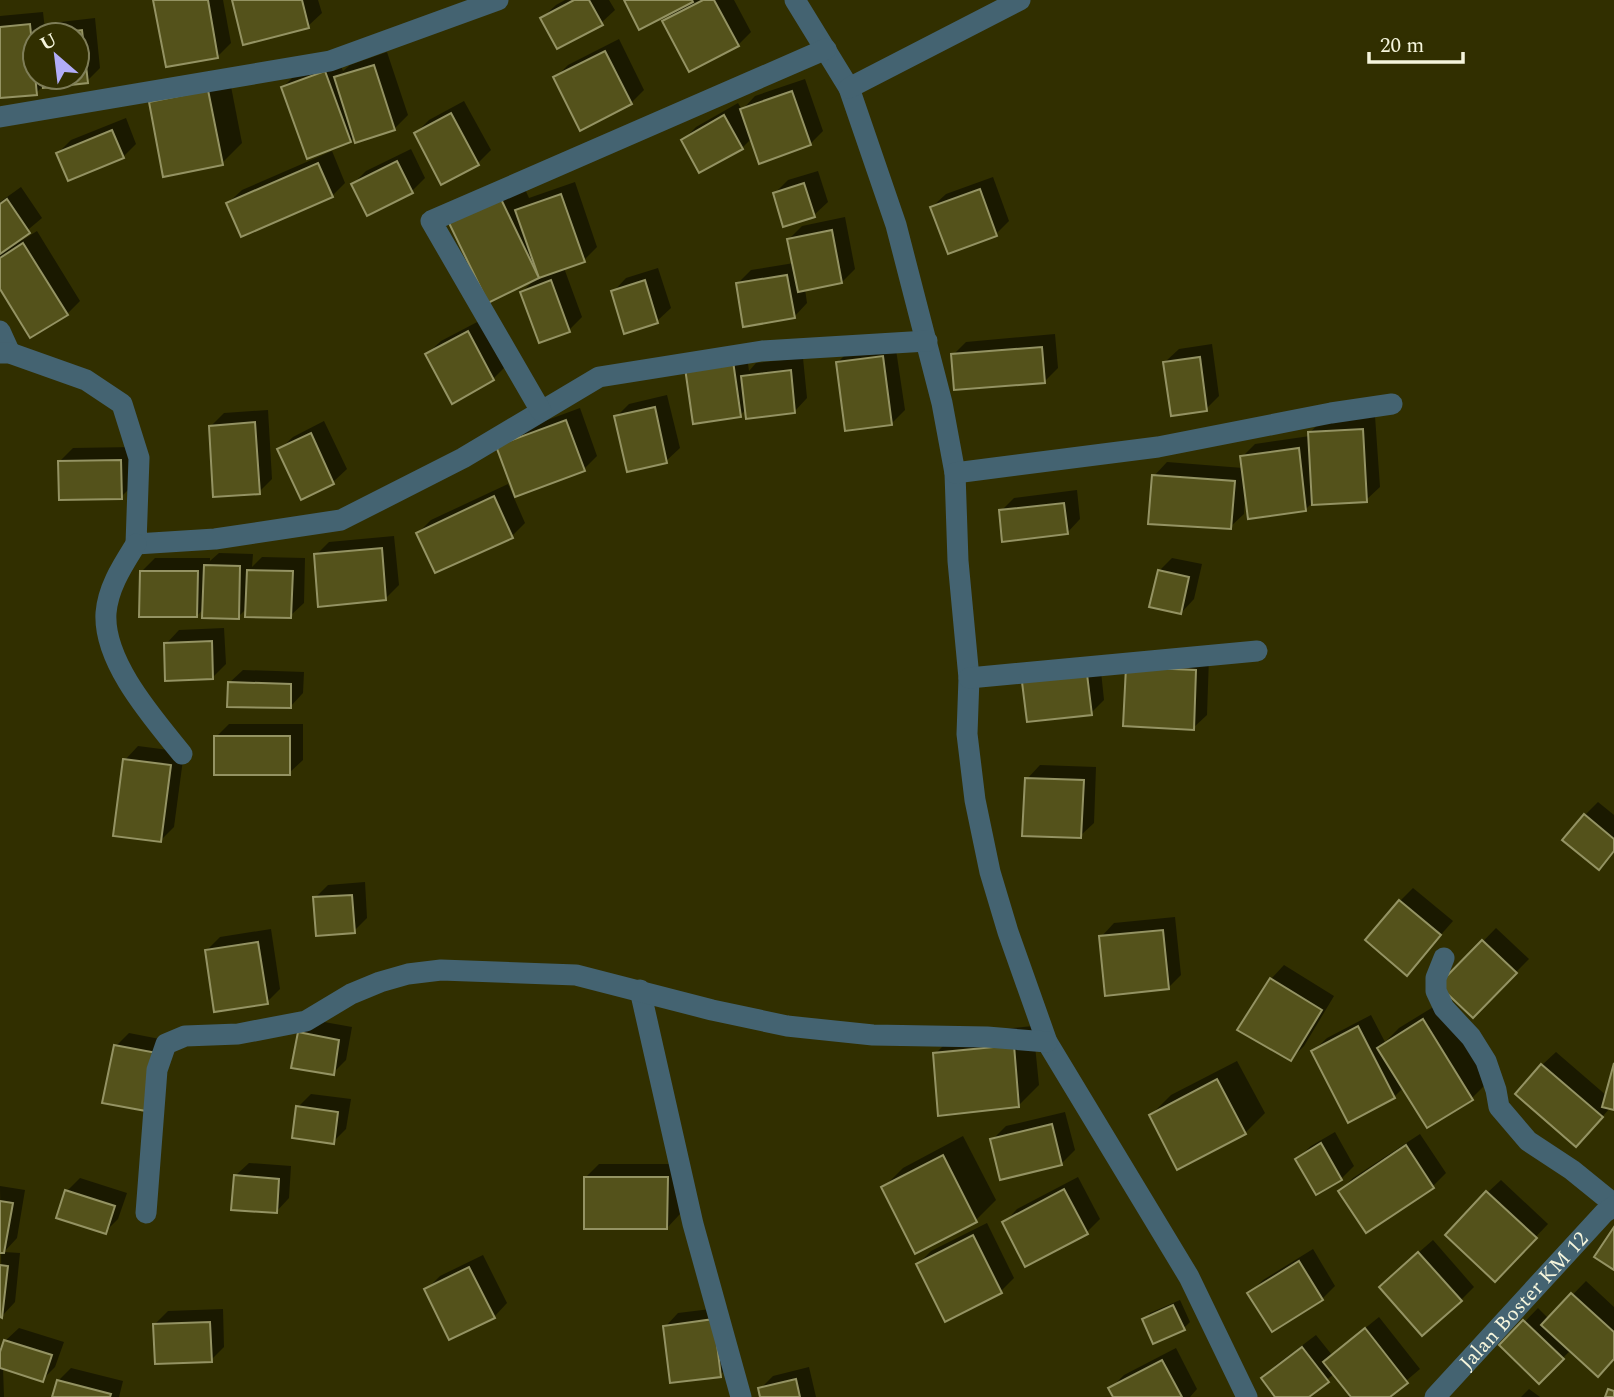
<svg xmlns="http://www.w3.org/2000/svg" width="1614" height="1397" viewBox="0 0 1614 1397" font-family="Spectral,serif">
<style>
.shadow{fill:#0007;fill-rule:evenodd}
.building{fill:#54521b;stroke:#949363;stroke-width:2}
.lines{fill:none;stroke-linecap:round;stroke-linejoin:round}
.minor{stroke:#446371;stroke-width:21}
.labels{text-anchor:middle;stroke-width:5;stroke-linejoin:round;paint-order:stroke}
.street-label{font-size:21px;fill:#f5f5dc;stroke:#312f00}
</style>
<rect width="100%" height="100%" fill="#312f00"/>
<g class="shadow">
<polygon points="155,0 223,0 231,43 218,56"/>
<polygon points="234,0 318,0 322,13 308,26"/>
<polygon points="565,0 609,0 615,10 601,23 542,18 556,5"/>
<polygon points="626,0 734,0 751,32 738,45 664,21 676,9"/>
<path d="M43,12l2,18 7,-7 43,-5 5,50 -13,13 -45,6 -6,6 -36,3v-80zM35,35h42v42h-42z"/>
<polygon points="619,39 644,90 631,103 555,78 568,65"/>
<polygon points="387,52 408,115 394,129 355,136 350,141 283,87 296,74 338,59 343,71 350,65"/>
<polygon points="228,71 242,143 222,163 151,103"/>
<polygon points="805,79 823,131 810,144 752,138 742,148 683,140 696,127 738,103 742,110 755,96"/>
<polygon points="464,101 491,150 477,164 416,133 429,120"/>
<polygon points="126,118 136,144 123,157 58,153 71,140"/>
<polygon points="411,149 425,178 412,191 353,184 366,171"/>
<polygon points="332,151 345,183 332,196 228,203 242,190"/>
<polygon points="818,171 828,202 814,215 784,225 775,193 788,180"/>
<polygon points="993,177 1009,221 996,234 932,207 946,194"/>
<polygon points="520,178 529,198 575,182 597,247 584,260 564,268 582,317 569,330 522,292 536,278 451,221"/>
<polygon points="21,187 42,218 11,244 13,246 37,231 80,301 67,314 0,286 0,202"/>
<polygon points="845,217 855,269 842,282 805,289 807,303 794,317 738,283 751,270 794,263 789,239 802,226"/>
<polygon points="658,268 671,308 657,321 613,292 626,278"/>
<polygon points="481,320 506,366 493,379 427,354 441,341"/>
<polygon points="1055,334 1058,368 1045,381 953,355 966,342"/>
<polygon points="895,343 905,410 891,424 838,362 851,349"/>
<polygon points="1212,344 1219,396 1206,409 1165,362 1179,349"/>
<polygon points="746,349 749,371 756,363 803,358 807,398 794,412 747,409 740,415 687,369"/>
<polygon points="667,395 680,448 666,461 616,417 629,404"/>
<polygon points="580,408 597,456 584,469 516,495 512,433"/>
<polygon points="268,410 272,479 259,492 211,426 224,413"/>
<polygon points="1375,416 1380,487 1366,500 1314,501 1306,509 1245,495 1244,514 1230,527 1154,476 1167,462 1243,468 1242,457 1255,444 1310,436 1309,433 1323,420"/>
<polygon points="324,421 347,469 333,482 302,497 279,450 293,437"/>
<polygon points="134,447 134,484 121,497 60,461 73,448"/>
<polygon points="508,484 525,523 512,536 436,571 418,533 431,520"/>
<polygon points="1077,490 1080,519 1067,533 1001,511 1014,498"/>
<polygon points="394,536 399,585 385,599 316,555 329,542"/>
<polygon points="219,553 253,554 252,567 262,557 305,558 304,603 290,616 248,607 238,617 204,608 197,616 141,572 155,558 210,558 210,561"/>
<polygon points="1172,558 1202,564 1194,599 1181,613 1159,571"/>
<polygon points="224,628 226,664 213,677 166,644 179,630"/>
<polygon points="1209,657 1207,715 1193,728 1127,668"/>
<polygon points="1100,662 1104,700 1091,713 1038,669"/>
<polygon points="243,670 304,672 303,693 290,707 229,683"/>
<polygon points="229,724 303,724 303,760 289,773 216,737"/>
<polygon points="138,746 184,752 174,827 161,840 125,760"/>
<polygon points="1040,765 1096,767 1094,823 1080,836 1027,779"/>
<polygon points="1598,802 1614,815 1614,852 1599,867 1585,815"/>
<polygon points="365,882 367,918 354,931 315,898 328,885"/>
<polygon points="1413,888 1453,921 1407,973 1400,901"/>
<polygon points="1175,917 1181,975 1168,988 1101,937 1114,923"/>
<polygon points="1496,928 1529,959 1473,1016 1441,985"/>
<polygon points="271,929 280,989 267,1002 207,950 220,937"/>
<polygon points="1284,965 1334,996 1304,1046 1291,1059 1271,979"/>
<polygon points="1443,1001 1492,1078 1472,1098 1428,1126 1404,1087 1394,1097 1313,1051 1327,1038 1371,1015 1385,1042 1399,1028"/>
<polygon points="313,1020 352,1027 346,1060 333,1073 299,1033"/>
<polygon points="1033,1026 1039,1085 1019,1105 935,1054 955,1034"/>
<polygon points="129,1033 170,1041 159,1096 116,1046"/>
<polygon points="1556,1052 1607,1096 1614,1069 1614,1109 1610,1108 1589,1132 1542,1065"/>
<polygon points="1237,1061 1265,1113 1245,1133 1151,1115 1171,1095"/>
<polygon points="311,1094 351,1099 346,1129 333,1142 298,1107"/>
<polygon points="1065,1112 1075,1150 1061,1164 992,1140 1006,1126"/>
<polygon points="1335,1132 1354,1166 1341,1179 1297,1159 1311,1146"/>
<polygon points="1420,1134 1446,1173 1433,1186 1340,1191 1353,1178"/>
<polygon points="963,1136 996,1200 976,1220 883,1188 903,1168"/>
<polygon points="249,1163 291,1166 289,1198 276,1212 235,1176"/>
<polygon points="599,1164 681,1164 680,1214 667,1228 586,1177"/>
<polygon points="1078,1177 1100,1219 1087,1232 1004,1223 1017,1209"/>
<polygon points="80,1178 127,1193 118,1219 105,1232 67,1191"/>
<polygon points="1501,1180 1548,1224 1508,1266 1487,1193"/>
<polygon points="0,1186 25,1190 17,1238 4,1252 20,1253 15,1302 2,1316"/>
<polygon points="987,1223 1014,1278 1001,1291 918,1264 931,1251"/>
<polygon points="1433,1240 1474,1287 1461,1300 1394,1274"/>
<polygon points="1313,1249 1335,1286 1322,1299 1250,1293 1263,1280"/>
<polygon points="483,1255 507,1303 494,1317 427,1289 440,1276"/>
<polygon points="1586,1281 1614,1307 1614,1358 1571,1350 1539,1381 1502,1345 1538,1308 1549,1319"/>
<polygon points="1180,1300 1190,1322 1184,1328 1144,1320 1150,1313"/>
<polygon points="727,1307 734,1362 720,1375 665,1327 678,1313"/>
<polygon points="223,1309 224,1347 211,1360 155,1324 168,1311"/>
<polygon points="1379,1317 1420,1369 1387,1397 1348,1397 1351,1394 1335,1373 1306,1397 1277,1397 1263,1378 1276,1365 1316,1335 1332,1355"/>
<polygon points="19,1328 64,1342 55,1367 42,1380 3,1368 4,1397 0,1397 0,1347 3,1347 5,1341"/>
<polygon points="1176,1348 1197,1389 1190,1397 1115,1397 1111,1388 1124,1375"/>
<polygon points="809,1367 816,1397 762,1397 760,1389 773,1376"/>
<polygon points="71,1368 123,1381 119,1397 54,1397 58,1381"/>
<polygon points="1529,1389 1540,1397 1521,1397"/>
</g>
<g class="building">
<polygon points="153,0 208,0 218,58 166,67"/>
<polygon points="232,0 302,0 309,28 243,45"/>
<polygon points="574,0 589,0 603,25 557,49 540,18"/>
<polygon points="624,0 692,0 693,2 639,30"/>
<polygon points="703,0 714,0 739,46 689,72 662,21"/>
<polygon points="30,24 37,95 0,98 0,27"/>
<polygon points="82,30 88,83 43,88 42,77 77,77 77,35 42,35"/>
<polygon points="605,51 632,104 580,131 553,77"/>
<polygon points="374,65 395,130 355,143 334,77"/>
<polygon points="325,71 351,142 307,159 281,87"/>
<polygon points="208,90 223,165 163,177 149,102"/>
<polygon points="792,91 811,145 759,164 740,109"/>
<polygon points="451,113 479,165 441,185 414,133"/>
<polygon points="724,115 743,149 699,173 681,140"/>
<polygon points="112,130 124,158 68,181 56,153"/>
<polygon points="397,161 413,193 367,216 351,184"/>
<polygon points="318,163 333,197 241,237 226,203"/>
<polygon points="804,183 815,217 783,227 773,193"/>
<polygon points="980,189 997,236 948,254 930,207"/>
<polygon points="561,194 585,262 539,278 515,210"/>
<polygon points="500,197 539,278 488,303 448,221"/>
<polygon points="7,199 30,233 0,254 0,204"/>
<polygon points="832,230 842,283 798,292 787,239"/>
<polygon points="23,243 68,315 30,338 0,289 0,258"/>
<polygon points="787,275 795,318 743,327 736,283"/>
<polygon points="551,280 570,332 539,343 520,292"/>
<polygon points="645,280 658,323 624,334 611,291"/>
<polygon points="468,331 494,380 452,404 425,354"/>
<polygon points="1042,347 1045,383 954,390 951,354"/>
<polygon points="883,356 892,425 845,431 836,362"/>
<polygon points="1200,357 1207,411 1171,416 1163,362"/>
<polygon points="733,361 741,417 693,424 685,368"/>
<polygon points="791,370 795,413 746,419 741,376"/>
<polygon points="655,407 667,463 627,472 614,416"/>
<polygon points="566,420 585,471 515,497 496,446"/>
<polygon points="255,422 260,494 213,497 209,426"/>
<polygon points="1363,429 1367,502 1312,505 1308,432"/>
<polygon points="311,433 334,484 301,500 277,449"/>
<polygon points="1299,448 1306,511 1248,519 1240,456"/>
<polygon points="121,460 122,499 59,500 58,461"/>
<polygon points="1152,475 1235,481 1231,529 1148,524"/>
<polygon points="494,496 513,538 435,573 416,533"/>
<polygon points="1064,503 1068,534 1002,542 999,510"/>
<polygon points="382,548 386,600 318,607 314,554"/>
<polygon points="204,565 240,566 239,619 202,618"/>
<polygon points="247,570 293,571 291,618 245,617"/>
<polygon points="1158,570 1189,577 1181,614 1149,607"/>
<polygon points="140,571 198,571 197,617 139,617"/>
<polygon points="212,641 213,679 165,681 164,643"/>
<polygon points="1126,667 1196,670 1194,730 1123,726"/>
<polygon points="1087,674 1092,715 1027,722 1022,682"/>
<polygon points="228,682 291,684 291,708 227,707"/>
<rect x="214" y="736" width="76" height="39"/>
<polygon points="123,759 171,765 161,842 113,836"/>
<polygon points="1025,778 1084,780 1081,838 1022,836"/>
<polygon points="1584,814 1614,839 1614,851 1599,870 1562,840"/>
<polygon points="352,895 355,933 316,936 313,897"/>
<polygon points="1399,900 1441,935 1407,976 1365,940"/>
<polygon points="1163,930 1169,989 1105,996 1099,936"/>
<polygon points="1482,940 1517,973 1473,1018 1438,985"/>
<polygon points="258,942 268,1004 214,1012 205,950"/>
<polygon points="1270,978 1322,1010 1291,1061 1237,1030"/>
<polygon points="1423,1019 1473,1100 1427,1128 1377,1048"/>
<polygon points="1358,1026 1395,1098 1348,1123 1311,1051"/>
<polygon points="298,1032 339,1040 334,1075 291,1068"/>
<polygon points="114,1045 157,1053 146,1111 102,1103"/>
<polygon points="1014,1045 1019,1107 938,1116 933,1053"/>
<polygon points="1614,1063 1614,1110 1602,1107"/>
<polygon points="1541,1064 1603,1117 1576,1147 1515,1094"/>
<polygon points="1217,1079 1246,1134 1177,1170 1149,1115"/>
<polygon points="296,1106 338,1112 334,1144 292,1138"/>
<polygon points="1052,1124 1062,1165 1000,1180 990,1139"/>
<polygon points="1321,1143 1342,1180 1316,1195 1295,1159"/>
<polygon points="1406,1145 1434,1188 1366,1233 1338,1191"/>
<polygon points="943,1155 977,1222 915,1254 881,1187"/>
<polygon points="234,1175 279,1179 277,1213 231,1210"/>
<polygon points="584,1177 668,1177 667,1229 584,1229"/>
<polygon points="1064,1189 1088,1234 1025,1267 1002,1222"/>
<polygon points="65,1190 115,1206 106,1234 56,1218"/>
<polygon points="1486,1191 1537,1238 1495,1282 1445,1235"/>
<polygon points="0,1201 13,1203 4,1253 0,1253"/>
<polygon points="1614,1227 1614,1270 1594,1257"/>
<polygon points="973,1235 1002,1293 945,1322 916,1264"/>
<polygon points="1418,1252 1462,1301 1422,1336 1379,1287"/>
<polygon points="1299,1261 1323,1300 1272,1332 1247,1293"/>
<polygon points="0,1265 8,1266 2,1318 0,1317"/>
<polygon points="469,1267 495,1318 449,1340 424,1289"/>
<polygon points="1571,1293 1614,1332 1614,1359 1598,1377 1541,1325"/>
<polygon points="1173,1305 1185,1330 1153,1344 1142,1319"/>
<polygon points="714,1319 721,1377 670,1383 663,1326"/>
<polygon points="1523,1320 1564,1359 1539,1384 1499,1345"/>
<polygon points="210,1322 212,1362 155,1364 153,1324"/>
<polygon points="1365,1328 1408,1383 1390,1397 1351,1397 1323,1362"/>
<polygon points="4,1340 52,1355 43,1382 0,1368 0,1352"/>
<polygon points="1302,1347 1329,1382 1309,1397 1275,1397 1261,1378"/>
<polygon points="1162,1360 1182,1397 1113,1397 1108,1388"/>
<polygon points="796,1379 800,1397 760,1397 758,1388"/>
<polygon points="57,1380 111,1394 110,1397 52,1397"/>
<polygon points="1608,1389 1614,1391 1614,1397 1605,1397"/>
</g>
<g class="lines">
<g class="minor">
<polyline points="795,0 849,88 896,225 942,403 955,473 958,561 969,678 967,734 975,800 990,872 1008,932 1047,1042 1189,1277 1247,1397"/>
<polyline points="849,88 1020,0"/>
<polyline points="0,117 330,61 498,0"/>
<polyline points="0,331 10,353"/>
<polyline points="0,353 10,353 86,380 122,404 139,458 136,544 215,539 341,520 463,458 599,377 762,351 927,341"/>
<polyline points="541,411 431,221 826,49"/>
<polyline points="955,473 1158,447 1331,413 1392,404"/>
<path d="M136,544c-13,21 -28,43 -30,69 -3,49 47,105 76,141"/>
<polyline points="969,678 1257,651"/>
<polyline points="1444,958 1436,978 1436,991 1444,1008 1471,1037 1486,1061 1496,1090 1499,1107 1528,1141 1572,1170 1614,1204"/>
<polyline points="640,990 693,1224 741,1397"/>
<polyline points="146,1213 157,1070 166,1044 185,1036 238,1034 306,1021 351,994 380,982 408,974 441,970 576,975 712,1010 787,1026 873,1035 987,1037 1047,1042"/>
<path id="s1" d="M1435,1397l169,-184 10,-7"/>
</g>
</g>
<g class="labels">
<g class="street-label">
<text dy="7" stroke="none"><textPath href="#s1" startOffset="131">Jalan Boster KM 12</textPath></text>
</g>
</g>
<g transform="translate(56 56) rotate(332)"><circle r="33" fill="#312f00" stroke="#7f7e58" stroke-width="2"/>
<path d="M0-5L12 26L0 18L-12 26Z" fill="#b2adf9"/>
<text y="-10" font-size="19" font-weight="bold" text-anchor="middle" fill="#f5f5dc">U</text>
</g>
<path d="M1369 52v10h94v-10" fill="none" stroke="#f5f5dc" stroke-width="3.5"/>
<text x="1380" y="52" font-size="21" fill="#f5f5dc" stroke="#312f00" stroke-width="5" paint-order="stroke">20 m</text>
</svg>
